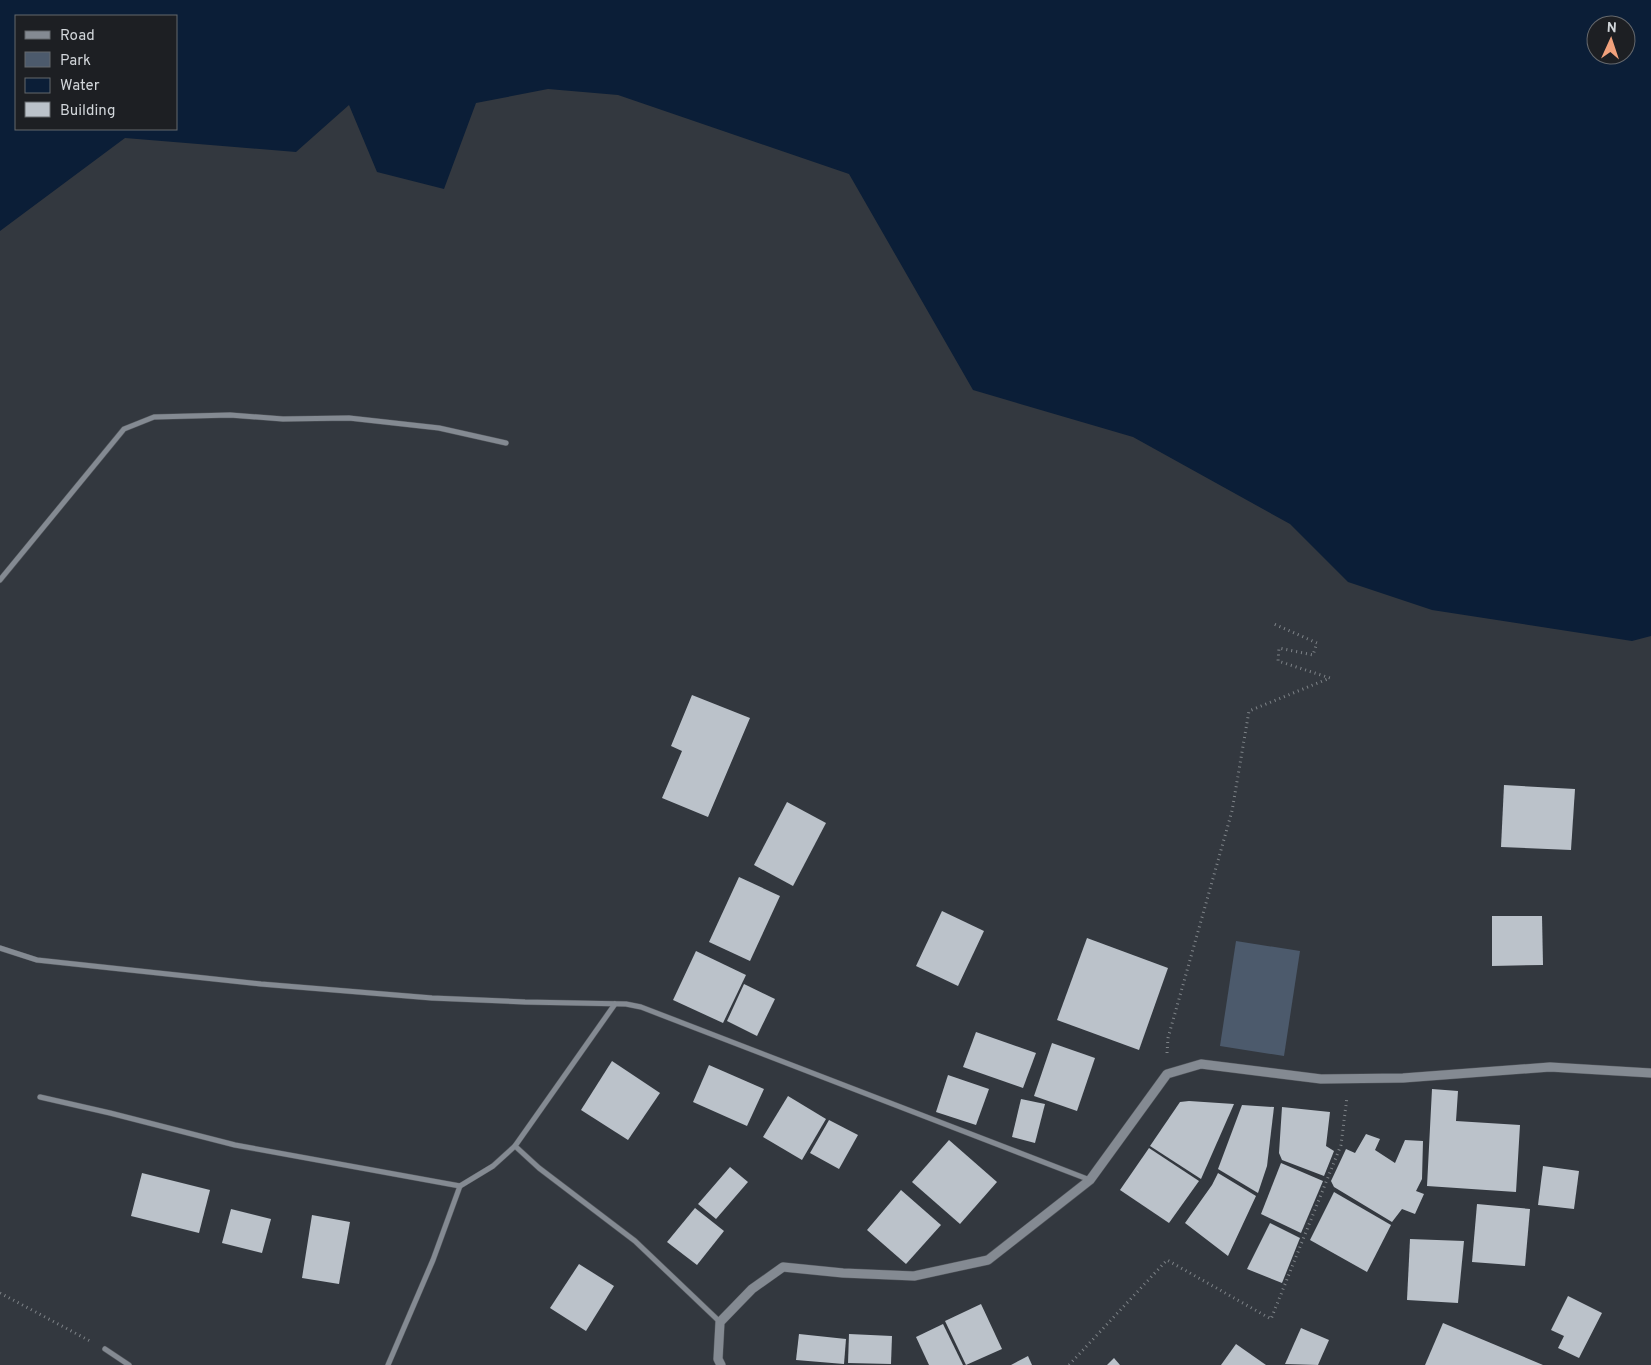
<svg xmlns="http://www.w3.org/2000/svg" width="1651" height="1365" viewBox="0 0 1651 1365" font-family="Overpass,sans-serif">
<style>
.green{fill:#4c5a6c}
.water{fill:#0b1e37;fill-rule:evenodd}
.building{fill:#bbc2ca}
.lines{fill:none;stroke-linecap:round;stroke-linejoin:round}
.minor-casing{stroke:#52565c;stroke-width:6}
.tertiary-casing{stroke:#52565c;stroke-width:10}
.path{stroke:#7e8388;stroke-width:3;stroke-dasharray:1 4;stroke-linecap:butt}
.minor{stroke:#848a92;stroke-width:5}
.tertiary{stroke:#848a92;stroke-width:9}
</style>
<rect width="100%" height="100%" fill="#33383f"/>
<polygon class="green" points="1236,941 1300,951 1284,1056 1220,1046"/>
<path class="water" d="M0,0h1651v636l-19,5 -200,-31 -84,-28 -58,-58 -157,-87 -160,-47 -124,-216 -231,-79 -70,-6 -72,14 -32,86 -67,-17 -28,-67 -53,47 -171,-14 -125,93zM16,16h160v113h-160zM1596,25h30v30h-30z"/>
<g class="building">
<polygon points="692,695 750,718 708,817 662,798 682,751 671,746"/>
<polygon points="1504,785 1575,789 1571,850 1501,847"/>
<polygon points="787,802 826,823 793,886 754,865"/>
<polygon points="739,877 780,896 750,961 709,942"/>
<polygon points="942,911 984,931 958,986 916,966"/>
<polygon points="1492,916 1542,916 1543,965 1492,966"/>
<polygon points="1087,938 1168,968 1139,1050 1057,1020"/>
<polygon points="696,951 746,975 723,1023 673,1000"/>
<polygon points="744,984 775,999 757,1036 727,1021"/>
<polygon points="976,1032 1036,1053 1023,1088 963,1067"/>
<polygon points="1052,1043 1095,1058 1077,1111 1034,1096"/>
<polygon points="612,1061 660,1093 628,1140 581,1110"/>
<polygon points="709,1065 764,1089 747,1126 693,1102"/>
<polygon points="948,1075 989,1089 976,1125 936,1112"/>
<polygon points="1432,1089 1458,1091 1456,1121 1520,1125 1516,1192 1427,1186"/>
<polygon points="788,1096 826,1119 802,1160 763,1137"/>
<polygon points="1021,1099 1045,1104 1035,1143 1012,1137"/>
<polygon points="1189,1101 1234,1104 1201,1179 1150,1146 1180,1102"/>
<polygon points="1242,1105 1274,1107 1267,1166 1258,1193 1218,1169"/>
<polygon points="1282,1107 1330,1112 1326,1146 1334,1151 1324,1176 1282,1160 1279,1153"/>
<polygon points="829,1120 858,1135 839,1169 810,1153"/>
<polygon points="1366,1134 1380,1139 1375,1150 1395,1163 1405,1140 1423,1141 1422,1179 1416,1191 1424,1194 1415,1214 1402,1209 1392,1222 1334,1187 1331,1181 1346,1149 1355,1153"/>
<polygon points="949,1140 997,1182 960,1224 912,1182"/>
<polygon points="1149,1148 1199,1181 1169,1223 1120,1190"/>
<polygon points="1281,1163 1323,1181 1301,1233 1261,1214"/>
<polygon points="1543,1166 1579,1171 1574,1209 1538,1205"/>
<polygon points="730,1167 748,1182 716,1219 698,1204"/>
<polygon points="142,1173 210,1190 199,1233 131,1216"/>
<polygon points="1218,1173 1256,1196 1228,1256 1185,1223 1212,1185"/>
<polygon points="901,1190 941,1225 906,1264 867,1230"/>
<polygon points="1334,1192 1391,1225 1367,1272 1310,1240"/>
<polygon points="1477,1204 1530,1209 1525,1266 1472,1262"/>
<polygon points="695,1208 724,1231 697,1265 667,1242"/>
<polygon points="231,1209 271,1219 262,1253 222,1243"/>
<polygon points="312,1215 350,1222 339,1284 302,1278"/>
<polygon points="1270,1223 1300,1238 1282,1283 1247,1269"/>
<polygon points="1410,1239 1464,1241 1458,1303 1407,1300"/>
<polygon points="579,1264 614,1286 586,1331 550,1308"/>
<polygon points="1568,1296 1602,1313 1579,1358 1558,1348 1564,1336 1551,1330"/>
<polygon points="981,1304 1002,1349 966,1365 945,1321"/>
<polygon points="1443,1323 1543,1365 1425,1365"/>
<polygon points="943,1324 963,1365 929,1365 916,1337"/>
<polygon points="1301,1328 1329,1340 1318,1365 1285,1364"/>
<polygon points="799,1334 846,1339 844,1364 796,1360"/>
<polygon points="849,1334 892,1336 891,1364 848,1363"/>
<polygon points="1236,1344 1266,1365 1221,1365"/>
<polygon points="1028,1356 1032,1365 1011,1365"/>
<polygon points="1114,1358 1120,1365 1107,1365"/>
</g>
<g class="lines">
<g class="minor-casing">
<g id="minor">
<polyline points="0,580 124,429 154,417 230,415 283,419 349,418 439,428 506,443"/>
<polyline points="0,948 37,960 261,984 432,998 525,1002 626,1004 641,1007 1090,1180"/>
<polyline points="40,1097 110,1113 235,1145 460,1186"/>
<polyline points="515,1146 539,1168 635,1241 720,1322"/>
<polyline points="105,1349 129,1365"/>
<polyline points="388,1365 433,1260 460,1186 493,1166 515,1146 615,1004"/>
</g>
</g>
<g class="tertiary-casing">
<polyline id="tertiary" points="721,1365 718,1359 720,1322 752,1289 783,1267 843,1273 914,1276 988,1260 1090,1180 1167,1074 1201,1064 1321,1079 1403,1078 1550,1067 1651,1073"/>
</g>
<g class="path">
<polyline points="1167,1053 1168,1038 1232,811 1249,711 1330,678 1278,661 1279,648 1313,655 1317,643 1274,624"/>
<polyline points="0,1293 90,1341"/>
<polyline points="1069,1365 1167,1260 1271,1319 1341,1145 1347,1097"/>
</g>
<use href="#minor" class="minor"/>
<use href="#tertiary" class="tertiary"/>
</g>
<rect x="15" y="15" width="162" height="115" fill="#1d1f23" stroke="#65686c"/>
<rect x="25" y="31" width="25" height="8" fill="#848a92" stroke="#65686c"/>
<text x="60" y="40" font-size="15" fill="#d2d6da">Road</text>
<rect x="25" y="52" width="25" height="15" fill="#4c5a6c" stroke="#65686c"/>
<text x="60" y="65" font-size="15" fill="#d2d6da">Park</text>
<rect x="25" y="78" width="25" height="15" fill="#0b1e37" stroke="#65686c"/>
<text x="60" y="90" font-size="15" fill="#d2d6da">Water</text>
<rect x="25" y="102" width="25" height="15" fill="#bbc2ca" stroke="#65686c"/>
<text x="60" y="115" font-size="15" fill="#d2d6da">Building</text>
<g transform="translate(1611 40) rotate(3)"><circle r="24" fill="#1d1f23" stroke="#65686c"/>
<path d="M0-4L9 19L0 12L-9 19Z" fill="#f1a17c"/>
<text y="-8" font-size="14" font-weight="bold" text-anchor="middle" fill="#d2d6da">N</text>
</g>
</svg>
